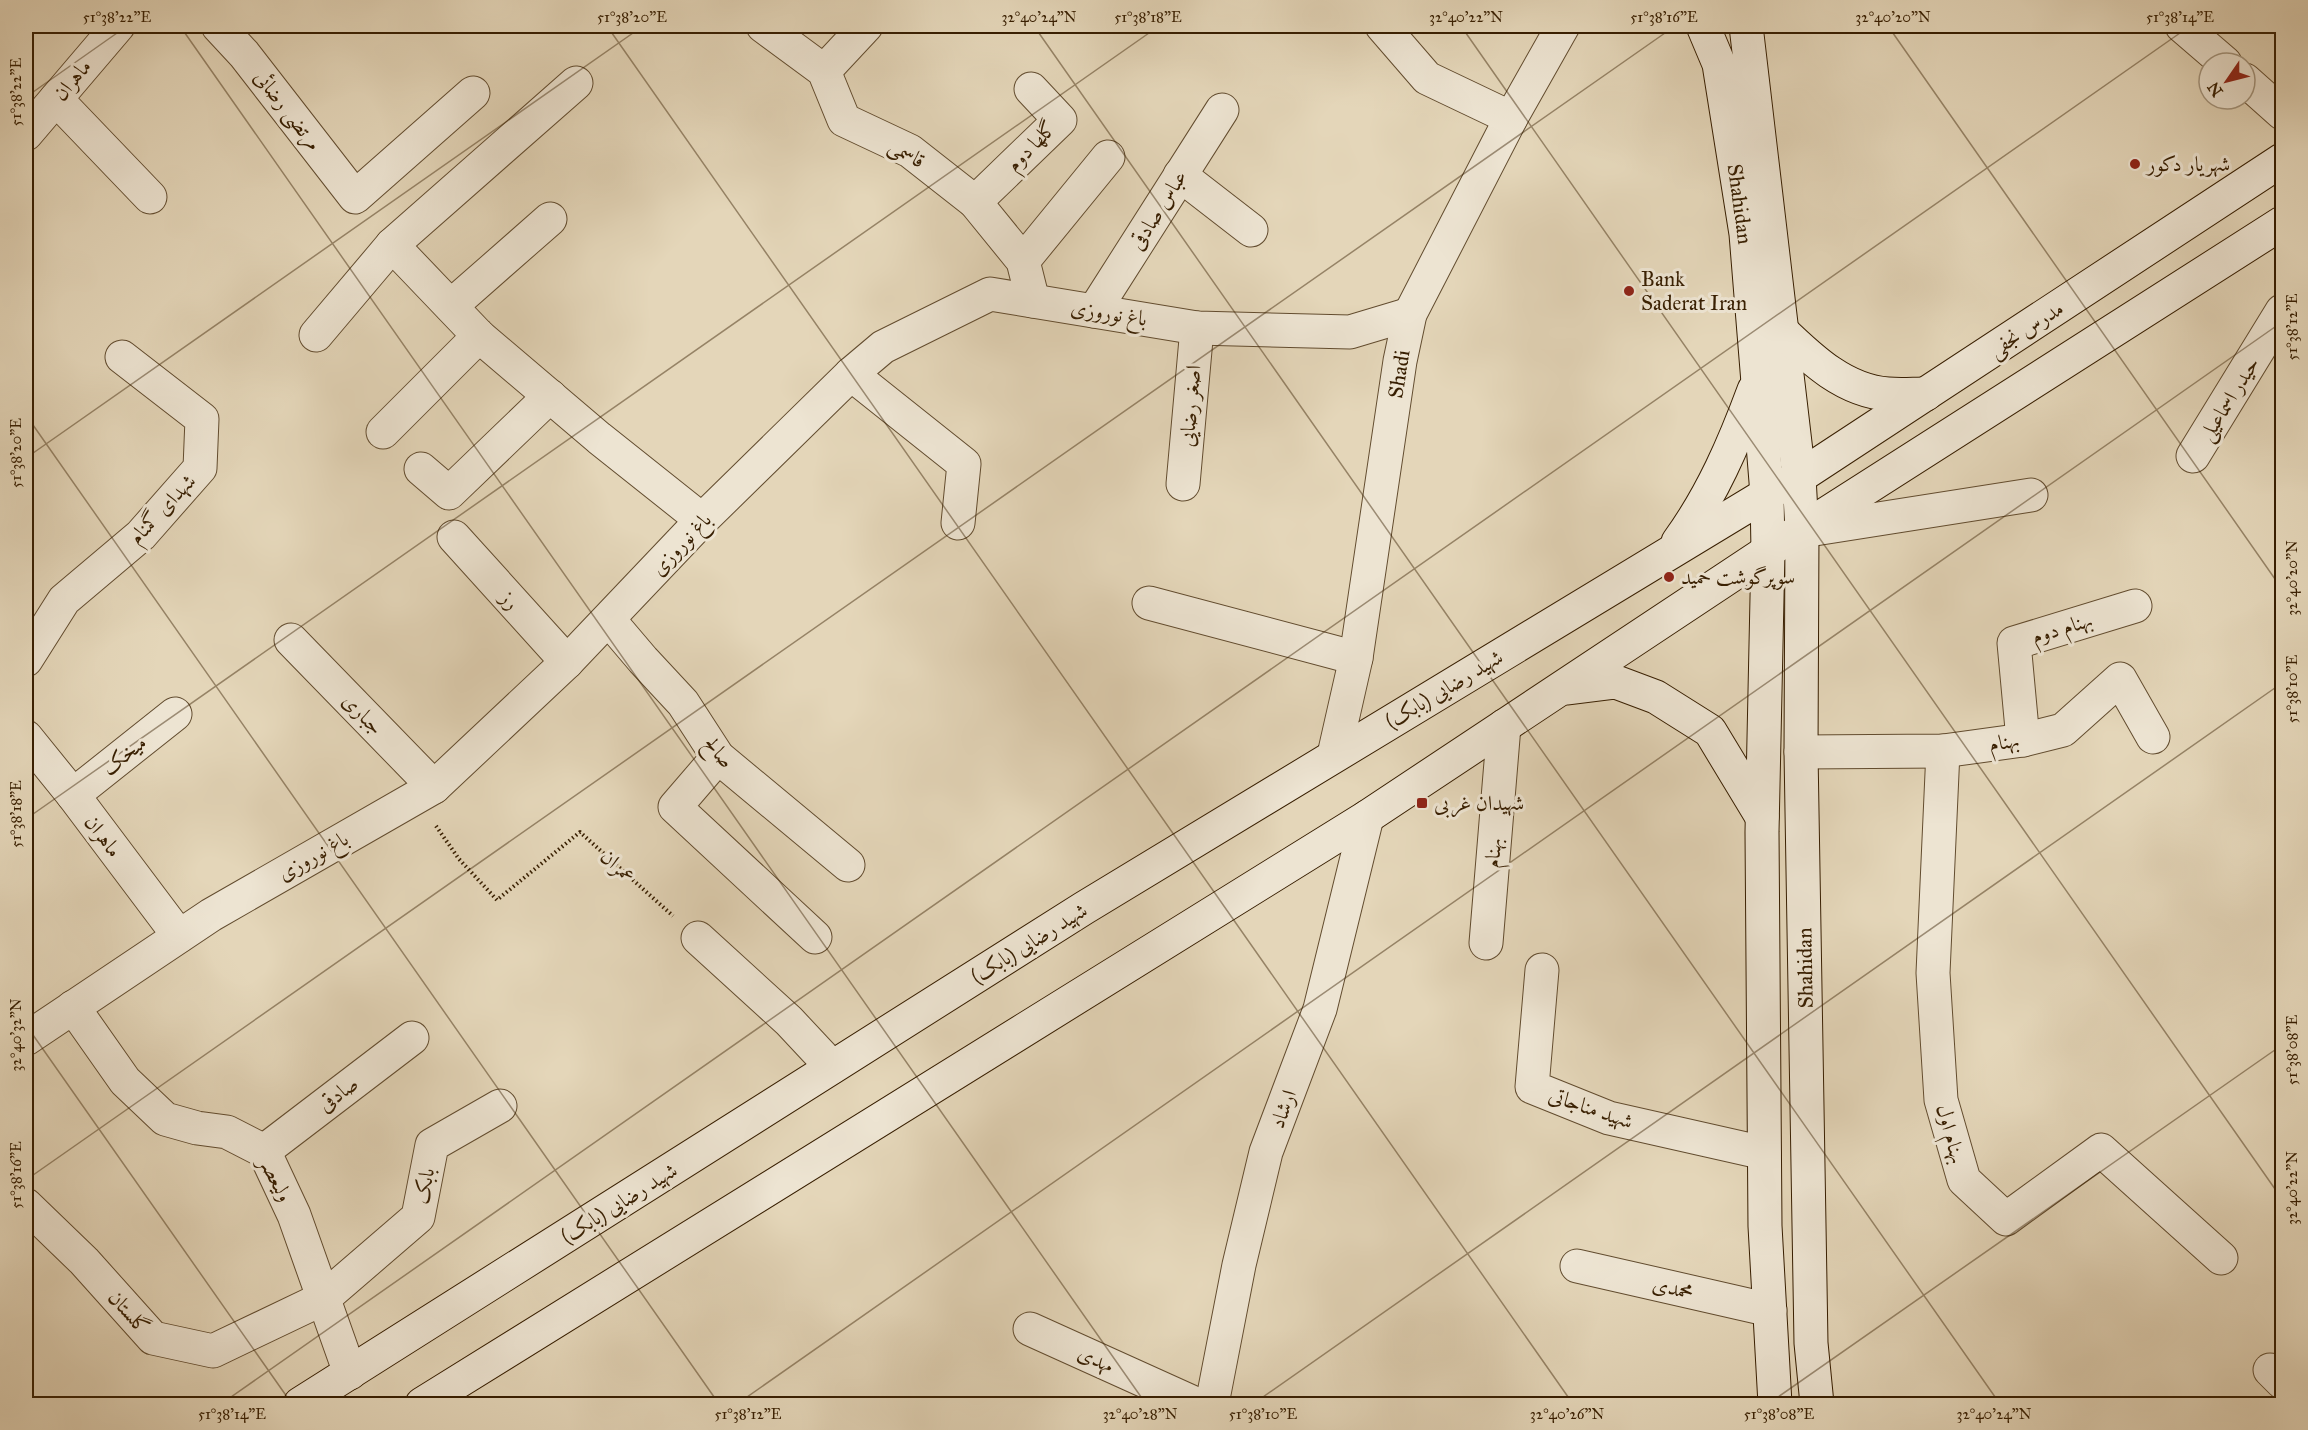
<svg xmlns="http://www.w3.org/2000/svg" width="2308" height="1430" viewBox="0 0 2308 1430" font-family="'IM FELL Great Primer',Amiri,serif">
<style>
.lines{fill:none;stroke-linecap:round;stroke-linejoin:round}
.minor-casing{stroke:#624c2f;stroke-width:35}
.secondary-casing{stroke:#371e01;stroke-width:35}
.path{stroke:#371e01;stroke-width:4;stroke-dasharray:1.5 3;stroke-linecap:butt}
.minor{stroke:#ede4d2;stroke-width:33}
.secondary{stroke:#ede4d2;stroke-width:33}
.ticks{fill:none;stroke:#371e01;stroke-width:1.5;stroke-opacity:0.45}
.poi-dot{fill:#8f2418;stroke:#ede4d2;stroke-width:2}
.labels{text-anchor:middle;stroke-width:6;stroke-linejoin:round;paint-order:stroke}
.street-label{font-size:21px;fill:#371e01;stroke:#ede4d2}
.poi-label{font-size:21px;fill:#371e01;stroke:#ede4d2;text-anchor:start}
.neatline{fill:none;stroke:#371e01;stroke-width:2}
.ticks-label{font-size:15px;text-anchor:middle;fill:#371e01}
</style>
<rect width="100%" height="100%" fill="#e4d6b9"/>
<filter id="stains"><feTurbulence type="fractalNoise" baseFrequency=".00333" numOctaves="4"/><feColorMatrix values="0 0 0 0 .2 0 0 0 0 .09 0 0 0 0 .02 0 0 0 .5 -.17"/></filter>
<radialGradient id="worn" r=".72"><stop offset=".6" stop-color="#630" stop-opacity="0"/><stop offset="1" stop-color="#630" stop-opacity=".3"/></radialGradient>
<g class="lines">
<g class="minor-casing">
<g id="minor">
<polyline points="218,26 244,54 355,197 473,93"/>
<polyline points="763,26 824,71 844,120 910,151 975,202 1023,261 1033,301"/>
<polyline points="1382,26 1427,78 1511,118"/>
<polyline points="2182,26 2225,63"/>
<polyline points="824,71 866,26"/>
<polyline points="2245,80 2282,113"/>
<polyline points="56,99 150,197"/>
<polyline points="26,134 118,26"/>
<polyline points="1180,175 1251,230"/>
<polyline points="975,202 1060,120 1031,89"/>
<polyline points="392,245 479,336 599,438 702,520"/>
<polyline points="1023,261 1108,157"/>
<polyline points="451,306 550,219"/>
<polyline points="1094,311 1222,110"/>
<polyline points="316,335 392,245 576,83"/>
<polyline points="851,374 964,464 958,523"/>
<polyline points="383,432 479,336"/>
<polyline points="2193,456 2282,311"/>
<polyline points="421,469 449,493 550,396"/>
<polyline points="1183,484 1197,328"/>
<polyline points="1802,531 2031,495"/>
<polyline points="454,537 567,662"/>
<polyline points="1149,603 1356,658"/>
<polyline points="609,620 643,660 683,703 718,757 848,865"/>
<polyline points="291,640 434,787"/>
<polyline points="26,660 64,600 141,535 200,468 202,419 122,357"/>
<polyline points="26,737 73,795 179,936"/>
<polyline points="2023,740 2014,643 2135,606"/>
<polyline points="1943,751 1933,973 1941,1100 1964,1180 2006,1219 2101,1150 2221,1258"/>
<polyline points="1801,752 1943,751 2023,740 2063,730 2120,679 2153,737"/>
<polyline points="1334,755 1356,658 1400,361 1410,314 1511,118 1563,26"/>
<polyline points="718,757 675,807 815,937"/>
<polyline points="73,795 175,714"/>
<polyline points="698,938 789,1021 832,1067"/>
<polyline points="1486,943 1504,726"/>
<polyline points="1542,970 1532,1087 1609,1118 1764,1153"/>
<polyline points="73,1007 125,1081 165,1119 197,1128 227,1132 264,1151 294,1215 350,1373"/>
<polyline points="26,1039 211,915 434,787 567,662 702,520 851,374 883,347 990,294 1197,328 1350,332 1410,314"/>
<polyline points="264,1151 412,1038"/>
<polyline points="26,1205 84,1261 153,1338 213,1351 324,1298 418,1217 432,1145 500,1106"/>
<polyline points="1577,1266 1770,1310"/>
<polyline points="1030,1329 1196,1404"/>
<polyline points="2270,1370 2282,1382"/>
<polyline points="1212,1404 1239,1265 1266,1152 1320,1009 1367,817"/>
</g>
</g>
<g class="secondary-casing">
<g id="secondary">
<polyline points="1703,26 1719,64 1746,234 1767,494 1768,551 1762,832 1765,1226 1775,1404"/>
<polyline points="1746,26 1799,477 1802,531 1801,752 1811,1343 1817,1404"/>
<path d="M1782,331c30,29 63,60 106,63 13,1 25,0 38,0"/>
<path d="M1678,542c34,-47 56,-98 76,-152"/>
<polyline points="1568,688 1616,682 1656,697 1710,731 1762,817"/>
<polyline points="300,1404 1084,908 1767,494 1799,477 2282,160"/>
<polyline points="422,1404 1367,817 1768,551 2282,223"/>
</g>
</g>
<polyline class="path" points="436,826 459,859 497,900 580,832 673,916"/>
<use href="#minor" class="minor"/>
<use href="#secondary" class="secondary"/>
</g>
<path class="ticks" d="M180,26l966,1378M607,26l966,1378M1034,26l966,1378M1461,26l821,1173M1888,26l394,563M26,97l101,-71M26,415l693,989M26,458l617,-432M26,819l1133,-793M26,1025l266,379M26,1180l1649,-1154M221,1404l1969,-1378M737,1404l1545,-1082M1253,1404l1029,-721M1768,1404l514,-359"/>
<g class="poi-dot">
<circle cx="2135" cy="164" r="6"/>
<circle cx="1629" cy="291" r="6"/>
<circle cx="1669" cy="577" r="6"/>
<rect x="1416" y="797" width="12" height="12" rx="3"/>
</g>
<g class="labels">
<g class="street-label">
<text transform="translate(72 80) rotate(-50)" y="7">ماهران</text>
<text transform="translate(288 110) rotate(52)" y="7">مرتضی رضائی</text>
<text transform="translate(1031 146) rotate(-46)" y="7">گلها دوم</text>
<text transform="translate(907 153) rotate(31)" y="7">قاسمی</text>
<text transform="translate(1740 204) rotate(82)" y="7">Shahidan</text>
<text transform="translate(1158 210) rotate(-58)" y="7">عباس صادقی</text>
<text transform="translate(1109 313) rotate(9)" y="7">باغ نوروزی</text>
<text transform="translate(2026 329) rotate(-33)" y="7">مدرس نجفی</text>
<text transform="translate(1399 374) rotate(-81)" y="7">Shadi</text>
<text transform="translate(2229 399) rotate(-58)" y="7">حیدر اسماعیلی</text>
<text transform="translate(1190 406) rotate(-85)" y="7">اصغر رضایی</text>
<text transform="translate(162 509) rotate(-47)" y="7">شهدای گمنام</text>
<text transform="translate(681 544) rotate(-47)" y="7">باغ نوروزی</text>
<text transform="translate(510 600) rotate(48)" y="7">رز</text>
<text transform="translate(2062 628) rotate(-17)" y="7">بهنام دوم</text>
<text transform="translate(1444 689) rotate(-31)" y="7">شهید رضایی (بابک)</text>
<text transform="translate(363 714) rotate(46)" y="7">جباری</text>
<text transform="translate(2004 742) rotate(-9)" y="7">بهنام</text>
<text transform="translate(719 752) rotate(50)" y="7">صالح</text>
<text transform="translate(124 755) rotate(-39)" y="7">میخک</text>
<text transform="translate(103 836) rotate(53)" y="7">ماهران</text>
<text transform="translate(1493 853) rotate(-85)" y="7">بهنام</text>
<text transform="translate(313 856) rotate(-30)" y="7">باغ نوروزی</text>
<text transform="translate(618 866) rotate(42)" y="7">عمران</text>
<text transform="translate(1029 943) rotate(-32)" y="7">شهید رضایی (بابک)</text>
<text transform="translate(1805 968) rotate(-91)" y="7">Shahidan</text>
<text transform="translate(338 1094) rotate(-37)" y="7">صادقی</text>
<text transform="translate(1591 1108) rotate(19)" y="7">شهید مناجاتی</text>
<text transform="translate(1283 1109) rotate(-69)" y="7">ارشاد</text>
<text transform="translate(1951 1134) rotate(75)" y="7">بهنام اول</text>
<text transform="translate(276 1179) rotate(62)" y="7">ولیعصر</text>
<text transform="translate(424 1186) rotate(-79)" y="7">بابک</text>
<text transform="translate(619 1203) rotate(-32)" y="7">شهید رضایی (بابک)</text>
<text transform="translate(1673 1288) rotate(13)" y="7">محمدی</text>
<text transform="translate(129 1312) rotate(48)" y="7">گلستان</text>
<text transform="translate(1096 1359) rotate(25)" y="7">مهدی</text>
</g>
<g class="poi-label">
<text x="2147" y="171">شهریار دکور</text>
<text x="1641" y="286">Bank<tspan x="1641" dy="24">Saderat Iran</tspan></text>
<text x="1681" y="584">سوپرگوشت حمید</text>
<text x="1434" y="810">شهیدان غربی</text>
</g>
</g>
<rect width="2308" height="1430" fill="none" stroke="#e4d6b9" stroke-width="66"/>
<g transform="translate(2227 81) rotate(235)"><circle r="28" fill="#ede4d2" stroke="#a4957e" stroke-width="1.5"/>
<path d="M0-4.5L10 22L0 15L-10 22Z" fill="#8f2418"/>
<text y="-9" font-size="16" font-weight="bold" text-anchor="middle" fill="#371e01">N</text>
</g>
<rect x="33" y="33" width="2242" height="1364" class="neatline"/>
<g class="ticks-label">
<text x="117" y="22">51°38'22"E</text>
<text x="632" y="22">51°38'20"E</text>
<text x="1039" y="22">32°40'24"N</text>
<text x="1148" y="22">51°38'18"E</text>
<text x="1466" y="22">32°40'22"N</text>
<text x="1664" y="22">51°38'16"E</text>
<text x="1893" y="22">32°40'20"N</text>
<text x="2180" y="22">51°38'14"E</text>
<text transform="translate(16 92) rotate(-90)" y="5">51°38'22"E</text>
<text transform="translate(2292 327) rotate(-90)" y="5">51°38'12"E</text>
<text transform="translate(16 453) rotate(-90)" y="5">51°38'20"E</text>
<text transform="translate(2292 578) rotate(-90)" y="5">32°40'20"N</text>
<text transform="translate(2292 689) rotate(-90)" y="5">51°38'10"E</text>
<text transform="translate(16 814) rotate(-90)" y="5">51°38'18"E</text>
<text transform="translate(16 1035) rotate(-90)" y="5">32°40'32"N</text>
<text transform="translate(2292 1050) rotate(-90)" y="5">51°38'08"E</text>
<text transform="translate(16 1175) rotate(-90)" y="5">51°38'16"E</text>
<text transform="translate(2292 1188) rotate(-90)" y="5">32°40'22"N</text>
<text x="232" y="1419">51°38'14"E</text>
<text x="748" y="1419">51°38'12"E</text>
<text x="1140" y="1419">32°40'28"N</text>
<text x="1263" y="1419">51°38'10"E</text>
<text x="1567" y="1419">32°40'26"N</text>
<text x="1779" y="1419">51°38'08"E</text>
<text x="1994" y="1419">32°40'24"N</text>
</g>
<rect width="100%" height="100%" filter="url(#stains)"/>
<rect width="100%" height="100%" fill="url(#worn)"/>
</svg>
